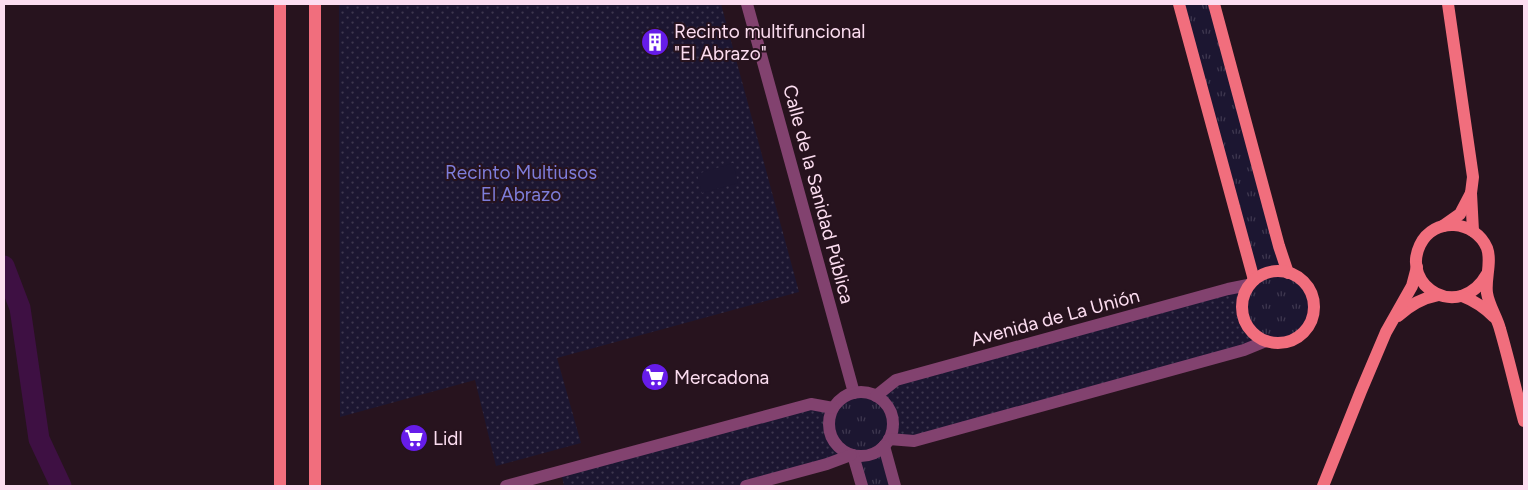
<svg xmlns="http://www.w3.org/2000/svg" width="1528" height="490" viewBox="0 0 1528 490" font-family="Figtree,sans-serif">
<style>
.grass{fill:url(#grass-tufts)}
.park{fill:url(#park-dots)}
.pitch{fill:#1c1631}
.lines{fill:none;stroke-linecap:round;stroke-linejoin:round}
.river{stroke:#3e1043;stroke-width:21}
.minor{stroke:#82426f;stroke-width:12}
.major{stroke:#f16e7d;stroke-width:12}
.labels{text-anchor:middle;stroke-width:4;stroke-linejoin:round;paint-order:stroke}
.poi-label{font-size:19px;fill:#fcddf0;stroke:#27131e;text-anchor:start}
.park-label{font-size:19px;fill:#7e7dda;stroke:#27131e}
.street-label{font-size:19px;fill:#fcddf0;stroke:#27131e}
</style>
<defs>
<pattern id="grass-tufts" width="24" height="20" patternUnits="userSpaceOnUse" patternTransform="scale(1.25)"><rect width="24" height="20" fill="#1c1631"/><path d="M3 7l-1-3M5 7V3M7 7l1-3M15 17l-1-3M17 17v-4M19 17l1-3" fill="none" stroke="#3e374f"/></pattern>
<pattern id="park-dots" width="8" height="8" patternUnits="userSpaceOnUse" patternTransform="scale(1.25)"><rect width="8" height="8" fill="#1c1631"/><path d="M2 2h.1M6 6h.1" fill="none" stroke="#3e374f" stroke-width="1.8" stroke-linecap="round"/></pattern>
</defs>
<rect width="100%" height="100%" fill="#27131e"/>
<g class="grass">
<path d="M1179,4h35l77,269c21,11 32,40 13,59 -21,21 -53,10 -61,-17 -4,-13 1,-25 11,-35z"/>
<path d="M858,392c20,2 36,14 34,35 0,4 -2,8 -3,12 -1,11 4,35 6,47h-33c-6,-11 -11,-25 -18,-35 -5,-5 -10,-8 -13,-15 -4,-12 -1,-28 9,-36 5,-4 13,-6 18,-8z"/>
</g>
<g class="park">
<polygon points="339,4 721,4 799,292 557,358 581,443 496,466 475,380 340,417"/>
<path d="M1248,285c-13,24 -5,43 18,56l-352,100 -25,-2c6,-18 2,-32 -13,-43l20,-16z"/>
<path d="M811,404l22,4c-8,20 -2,37 18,47l-105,31h-182l-3,-14z"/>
</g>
<polygon class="pitch" points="733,163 738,183 702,193 697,174"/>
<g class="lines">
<polyline class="river" points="4,266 20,308 39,439 61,486"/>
<g class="minor">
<polyline points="747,4 854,393"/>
<circle cx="861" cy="424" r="32"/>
<polyline points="876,396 896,380 1228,289 1248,285"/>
<polyline points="889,439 914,441 1244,350 1266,341"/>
<polyline points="884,446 895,486"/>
<polyline points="853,455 862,486"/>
<polyline points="506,486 811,404 833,408"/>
<polyline points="746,486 827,464 851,455"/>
</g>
<g class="major">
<polyline points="280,4 280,486"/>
<polyline points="1179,4 1254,280"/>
<polyline points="1214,4 1279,246 1288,273"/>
<polyline points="1448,4 1473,177 1471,193 1473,231"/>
<polyline points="1443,226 1460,214 1471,193"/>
<circle cx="1278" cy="307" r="36"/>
<path d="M1487,274c-27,48 -87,13 -67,-29 14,-29 55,-25 67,3 5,14 -2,31 0,45 2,13 10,24 13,36 9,31 16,62 24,92"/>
<path d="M1462,296c13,5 22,11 32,21"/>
<path d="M1398,316c12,-11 24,-18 40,-21"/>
<polyline points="315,486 315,4"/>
<polyline points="1323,486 1361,391 1386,332 1412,286 1417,267"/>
</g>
</g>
<defs>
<g id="building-disc" transform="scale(1.4375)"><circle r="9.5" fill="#661ce9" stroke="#27131e"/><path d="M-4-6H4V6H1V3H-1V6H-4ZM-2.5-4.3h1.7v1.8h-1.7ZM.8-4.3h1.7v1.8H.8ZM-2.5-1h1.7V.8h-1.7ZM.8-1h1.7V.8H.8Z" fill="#fff"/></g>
<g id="supermarket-disc" transform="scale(1.4375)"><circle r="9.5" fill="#661ce9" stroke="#27131e"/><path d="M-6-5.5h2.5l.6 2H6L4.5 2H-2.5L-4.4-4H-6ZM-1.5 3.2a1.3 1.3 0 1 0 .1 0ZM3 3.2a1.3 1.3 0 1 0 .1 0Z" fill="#fff"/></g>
</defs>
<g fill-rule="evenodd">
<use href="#building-disc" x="655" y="42"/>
<use href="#supermarket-disc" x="655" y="377"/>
<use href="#supermarket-disc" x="414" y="438"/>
</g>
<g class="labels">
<g class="poi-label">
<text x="674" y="38">Recinto multifuncional<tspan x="674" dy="22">"El Abrazo"</tspan></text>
<text x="674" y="384">Mercadona</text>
<text x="433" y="445">Lidl</text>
</g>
<g class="park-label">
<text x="521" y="179">Recinto Multiusos<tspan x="521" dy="22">El Abrazo</tspan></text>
</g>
<g class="street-label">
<text transform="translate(819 194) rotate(75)" y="7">Calle de la Sanidad Pública</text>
<text transform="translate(1055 317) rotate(-15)" y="7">Avenida de La Unión</text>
</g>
</g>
<rect width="1528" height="490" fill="none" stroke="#fcddf0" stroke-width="10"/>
</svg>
